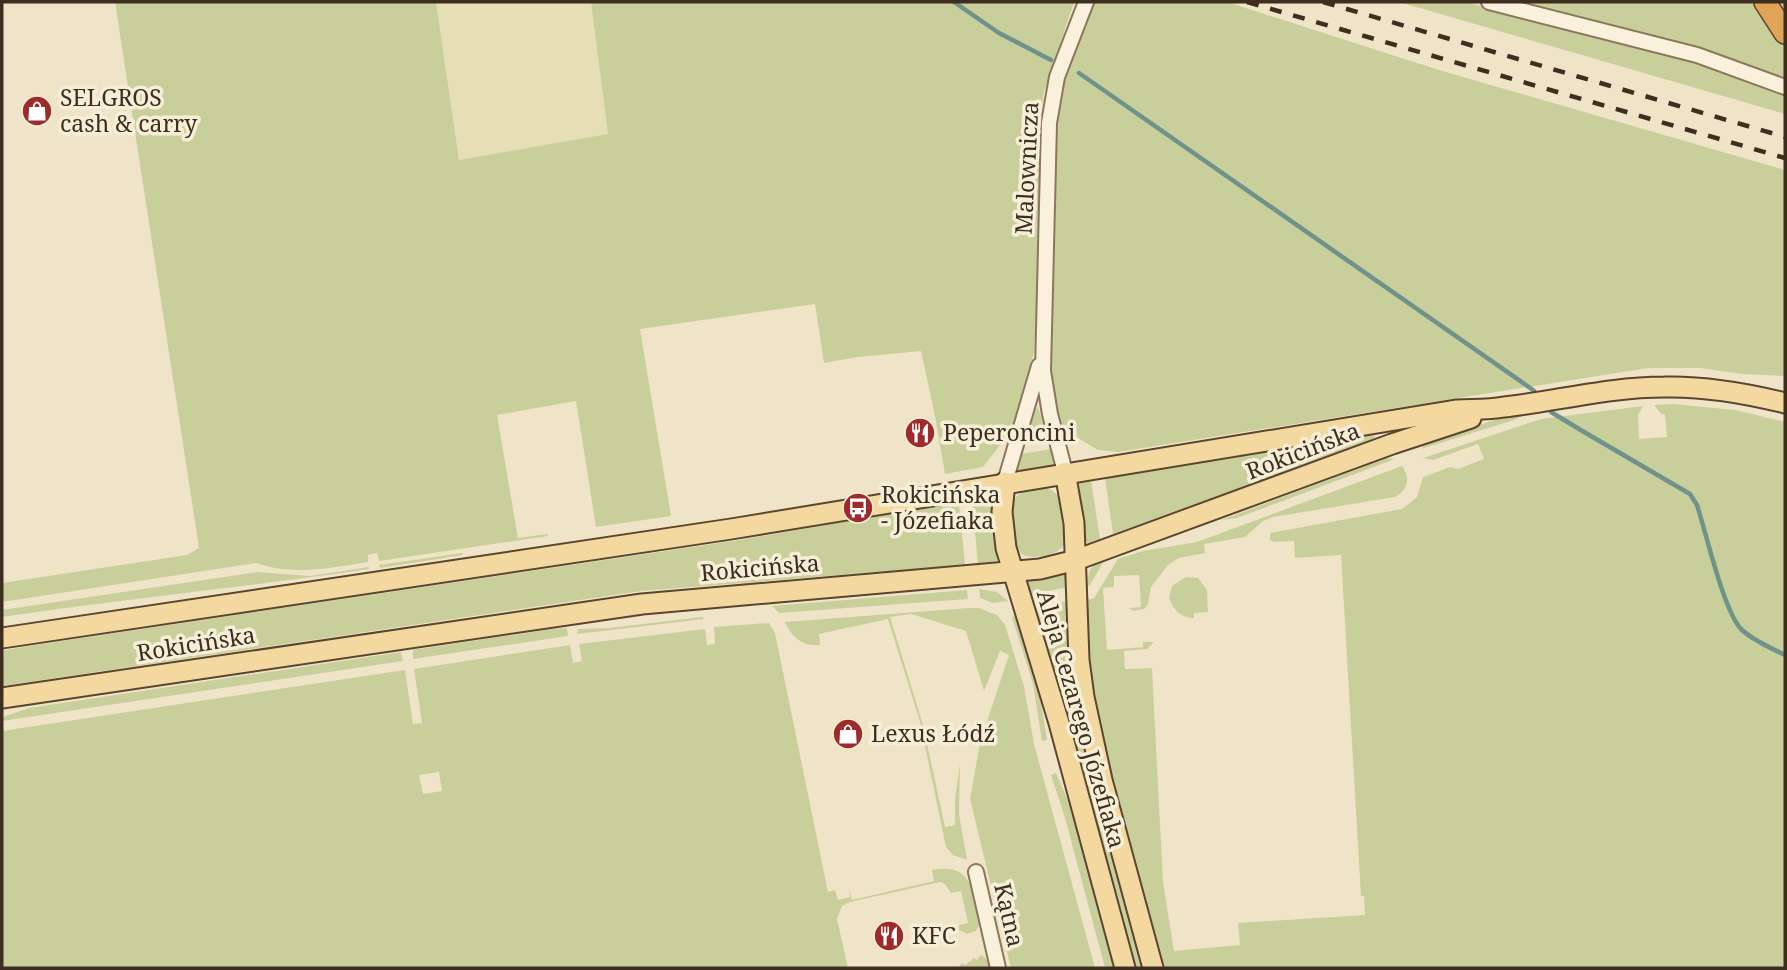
<svg xmlns="http://www.w3.org/2000/svg" width="1787" height="970" viewBox="0 0 1787 970" font-family="'Noto Serif',serif">
<style>
.farmland{fill:#e6deb5}
.green{fill:#c9cf9b;fill-rule:evenodd}
.lines{fill:none;stroke-linecap:round;stroke-linejoin:round}
.stream{stroke:#6f938a;stroke-width:4.5}
.minor-casing{stroke:#8d765c;stroke-width:18}
.major-casing{stroke:#5b4430;stroke-width:23}
.highway-casing{stroke:#5b4430;stroke-width:24}
.minor{stroke:#faf1dc;stroke-width:14}
.major{stroke:#f3d9a0;stroke-width:19}
.highway{stroke:#e0a458;stroke-width:21}
.rail{stroke:#3d2e20;stroke-width:4.5;stroke-dasharray:12 12;stroke-linecap:butt}
.labels{text-anchor:middle;stroke-width:7;stroke-linejoin:round;paint-order:stroke}
.poi-label{font-size:23px;fill:#3d2e20;stroke:#f7eed8;text-anchor:start}
.street-label{font-size:23px;fill:#3d2e20;stroke:#f7eed8}
</style>
<rect width="100%" height="100%" fill="#f0e4c8"/>
<polygon class="farmland" points="436,2 591,2 609,135 459,160"/>
<g class="green">
<path d="M115,2h321l23,158 149,-26 -17,-132h483l-30,90 -3,18 -2,160 -5,82 -24,91 -9,1 -18,23 -38,7 -10,-58 -14,-65 -63,6 -34,6 -9,-59 -175,25 31,187 -75,11 -20,-126 -79,14 21,123 30,-4v2l-169,25 -2,-8 -9,2v7c-37,6 -75,14 -112,1l-254,39v-19l185,-28 12,-7z"/>
<polygon points="1092,2 1227,2 1439,70 1785,170 1785,376 1742,374 1700,368 1648,368 1118,452 1098,450 1066,431 1063,432 1054,394 1051,361 1057,101 1061,87"/>
<polygon points="1399,2 1464,2 1570,26 1683,57 1785,94 1785,114"/>
<polygon points="1506,2 1785,2 1785,80"/>
<path d="M1673,404l62,6 50,12v546h-621l-68,-253 -6,-39 -3,-76 7,-2 24,-39 25,-8 54,-9 205,-76c9,12 6,24 -7,31l-122,20 -10,4 -18,16 -41,7 1,9 -26,5 -11,7 -17,22 -3,17 -4,5 -11,2 -4,-3 12,-1 -2,-32 -25,1v11l-11,1 4,62 36,-3v-5h11l-7,7 -23,2 1,18 27,-1 11,214 11,69 66,-6 -2,-22 127,-8 -1,-19h-3l-20,-341 -46,3 -1,-17 -20,1 -4,-2v-7l132,-24 15,-12 6,-20 27,-10 8,2 26,-10 -6,-15 -45,16 -10,-2 118,-39 102,-13 -5,9 1,24 28,-2 -2,-23h-4l-7,-9z"/>
<polygon points="1038,407 1047,437 1026,440 1036,409"/>
<polygon points="1536,410 1514,420 1421,449 1426,443 1512,414"/>
<polygon points="1372,435 1375,436 1373,439 1113,534 1105,478"/>
<polygon points="1051,449 1055,467 1018,474 1016,472 1021,454"/>
<polygon points="1386,458 1395,459 1237,518 1222,520"/>
<polygon points="1091,480 1100,539 1089,543 1084,541 1078,485 1080,481"/>
<path d="M1047,488c23,9 18,33 19,54 -6,9 -12,12 -23,14 -7,1 -15,2 -21,-2 -12,-9 -16,-47 -6,-57 7,-8 21,-9 31,-9z"/>
<polygon points="990,497 994,500 994,530 999,561 978,564 972,500"/>
<polygon points="959,502 965,565 641,591 2,686 2,651 28,646 746,539"/>
<polygon points="462,553 463,555 380,568 379,565"/>
<path d="M1105,559l-15,26 -3,2c0,-13 4,-25 18,-28z"/>
<path d="M369,567v2c-122,18 -245,30 -367,48v-7l255,-38 53,4z"/>
<polygon points="1066,569 1068,587 1029,595 1024,577"/>
<path d="M1186,577l12,1 9,12 1,22 -14,1v5c-13,0 -21,-8 -25,-20l3,-12z"/>
<polygon points="979,589 997,592 1008,601 993,603 980,598"/>
<polygon points="967,590 968,599 779,613 772,606"/>
<polygon points="1069,601 1145,968 1134,968 1033,609"/>
<path d="M969,608h10l18,7 8,10 19,61 10,58 61,224h-84l-41,-169 10,-56 29,-88 -9,-4 -16,40 -18,-60 -55,-17 -21,3 33,108 22,102 10,-2v-26l5,-35 -1,50 8,46 -14,-5 -7,-8 -26,-125 -32,-103 -69,15 1,11c-17,2 -29,-8 -35,-23z"/>
<polygon points="1016,614 1038,684 1047,740 1042,741 1033,684 1012,617"/>
<polygon points="702,617 704,619 577,634 578,629 609,628"/>
<path d="M769,623l6,10 53,259 7,-2 3,10 12,-3 -1,-9 3,12 82,-19 -2,-11c31,-6 38,8 44,35 3,10 6,17 0,26l-9,3 -8,-4v-5l9,-2 -7,-32 -10,2 -6,-9 -5,-2 -90,20 -8,4 -5,13 11,49h-846v-237l403,-61 8,54 9,-1 -8,-54 156,-24 3,18 9,-2 -3,-17 126,-15 2,16 8,-1 -1,-17zM439,772l3,19 -19,3 -4,-19z"/>
<polygon points="567,628 568,636 413,659 413,650 552,629"/>
<polygon points="401,652 403,661 2,721 2,717 29,708"/>
<polygon points="1056,773 1072,810 1115,968 1105,968 1065,818 1051,775"/>
<polygon points="981,955 990,962 991,968 958,968 962,963 965,965 974,958 977,960"/>
</g>
<g class="lines">
<g class="stream">
<polyline points="954,2 999,33 1051,60"/>
<polyline points="1079,73 1533,390 1538,396"/>
<path d="M1546,405l5,7 28,17 111,65 7,11c9,27 27,108 45,125 12,11 29,18 43,25"/>
</g>
<g class="minor-casing">
<g id="minor">
<polyline points="1489,2 1697,55 1785,87"/>
<polyline points="1065,472 1050,414 1043,371 1049,123 1057,77 1086,2"/>
<polyline points="1005,482 1039,366"/>
<polyline points="976,872 998,968"/>
</g>
</g>
<g class="major-casing">
<g id="major">
<polyline points="1065,472 1074,523 1079,660 1084,697 1102,780 1153,968"/>
<polyline points="1005,482 1002,512 1006,548 1059,723 1125,968"/>
<path d="M2,638l729,-109 725,-119c16,-1 32,0 48,-3 53,-6 106,-20 160,-20 41,-1 81,6 121,16"/>
<polyline points="2,698 642,604 1040,569 1076,560 1392,444 1471,418"/>
</g>
</g>
<g class="highway-casing">
<polyline id="highway" points="1765,2 1785,33"/>
</g>
<use href="#minor" class="minor"/>
<use href="#major" class="major"/>
<use href="#highway" class="highway"/>
<g class="rail">
<polyline points="1247,2 1785,158"/>
<polyline points="1323,2 1785,137"/>
</g>
</g>
<defs>
<g id="shop-disc" transform="scale(1.575)"><circle r="9.5" fill="#9e2a2b" stroke="#f7eed8"/><path d="M-5-2.5h2.3a2.7 3.5 0 0 1 5.4 0H5L5.5 6h-11ZM-1.5-2.5h3a1.5 2.3 0 0 0-3 0Z" fill="#fff"/></g>
<g id="restaurant-disc" transform="scale(1.575)"><circle r="9.5" fill="#9e2a2b" stroke="#f7eed8"/><path d="M-5-6h1v4h1v-4h1v4h1v-4h1v5L-1.5 .5V6h-2V.5L-5-1ZM5-6V6H3V1.5H1.5Q1.5-4 5-6Z" fill="#fff"/></g>
<g id="bus-disc" transform="scale(1.575)"><circle r="9.5" fill="#9e2a2b" stroke="#f7eed8"/><path d="M-5-6H5V4H4V6H2V4H-2V6H-4V4H-5ZM-3.5-4V0h7V-4ZM-3.5 1.2v1.5H-2V1.2ZM2 1.2v1.5H3.5V1.2Z" fill="#fff"/></g>
</defs>
<g fill-rule="evenodd">
<use href="#shop-disc" x="37" y="111"/>
<use href="#restaurant-disc" x="920" y="433"/>
<use href="#bus-disc" x="858" y="508"/>
<use href="#shop-disc" x="848" y="734"/>
<use href="#restaurant-disc" x="889" y="936"/>
</g>
<g class="labels">
<g class="poi-label">
<text x="60" y="106">SELGROS<tspan x="60" dy="26">cash &amp; carry</tspan></text>
<text x="943" y="441">Peperoncini</text>
<text x="881" y="503">Rokicińska<tspan x="881" dy="26">- Józefiaka</tspan></text>
<text x="871" y="742">Lexus Łódź</text>
<text x="912" y="944">KFC</text>
</g>
<g class="street-label">
<text transform="translate(1027 168) rotate(-87)" y="8">Malownicza</text>
<text transform="translate(1303 451) rotate(-21)" y="8">Rokicińska</text>
<text transform="translate(760 568) rotate(-5)" y="8">Rokicińska</text>
<text transform="translate(196 644) rotate(-9)" y="8">Rokicińska</text>
<text transform="translate(1081 719) rotate(74)" y="8">Aleja Cezarego Józefiaka</text>
<text transform="translate(1009 915) rotate(77)" y="8">Kątna</text>
</g>
</g>
<rect width="1787" height="970" fill="none" stroke="#3d2e20" stroke-width="7"/>
</svg>
